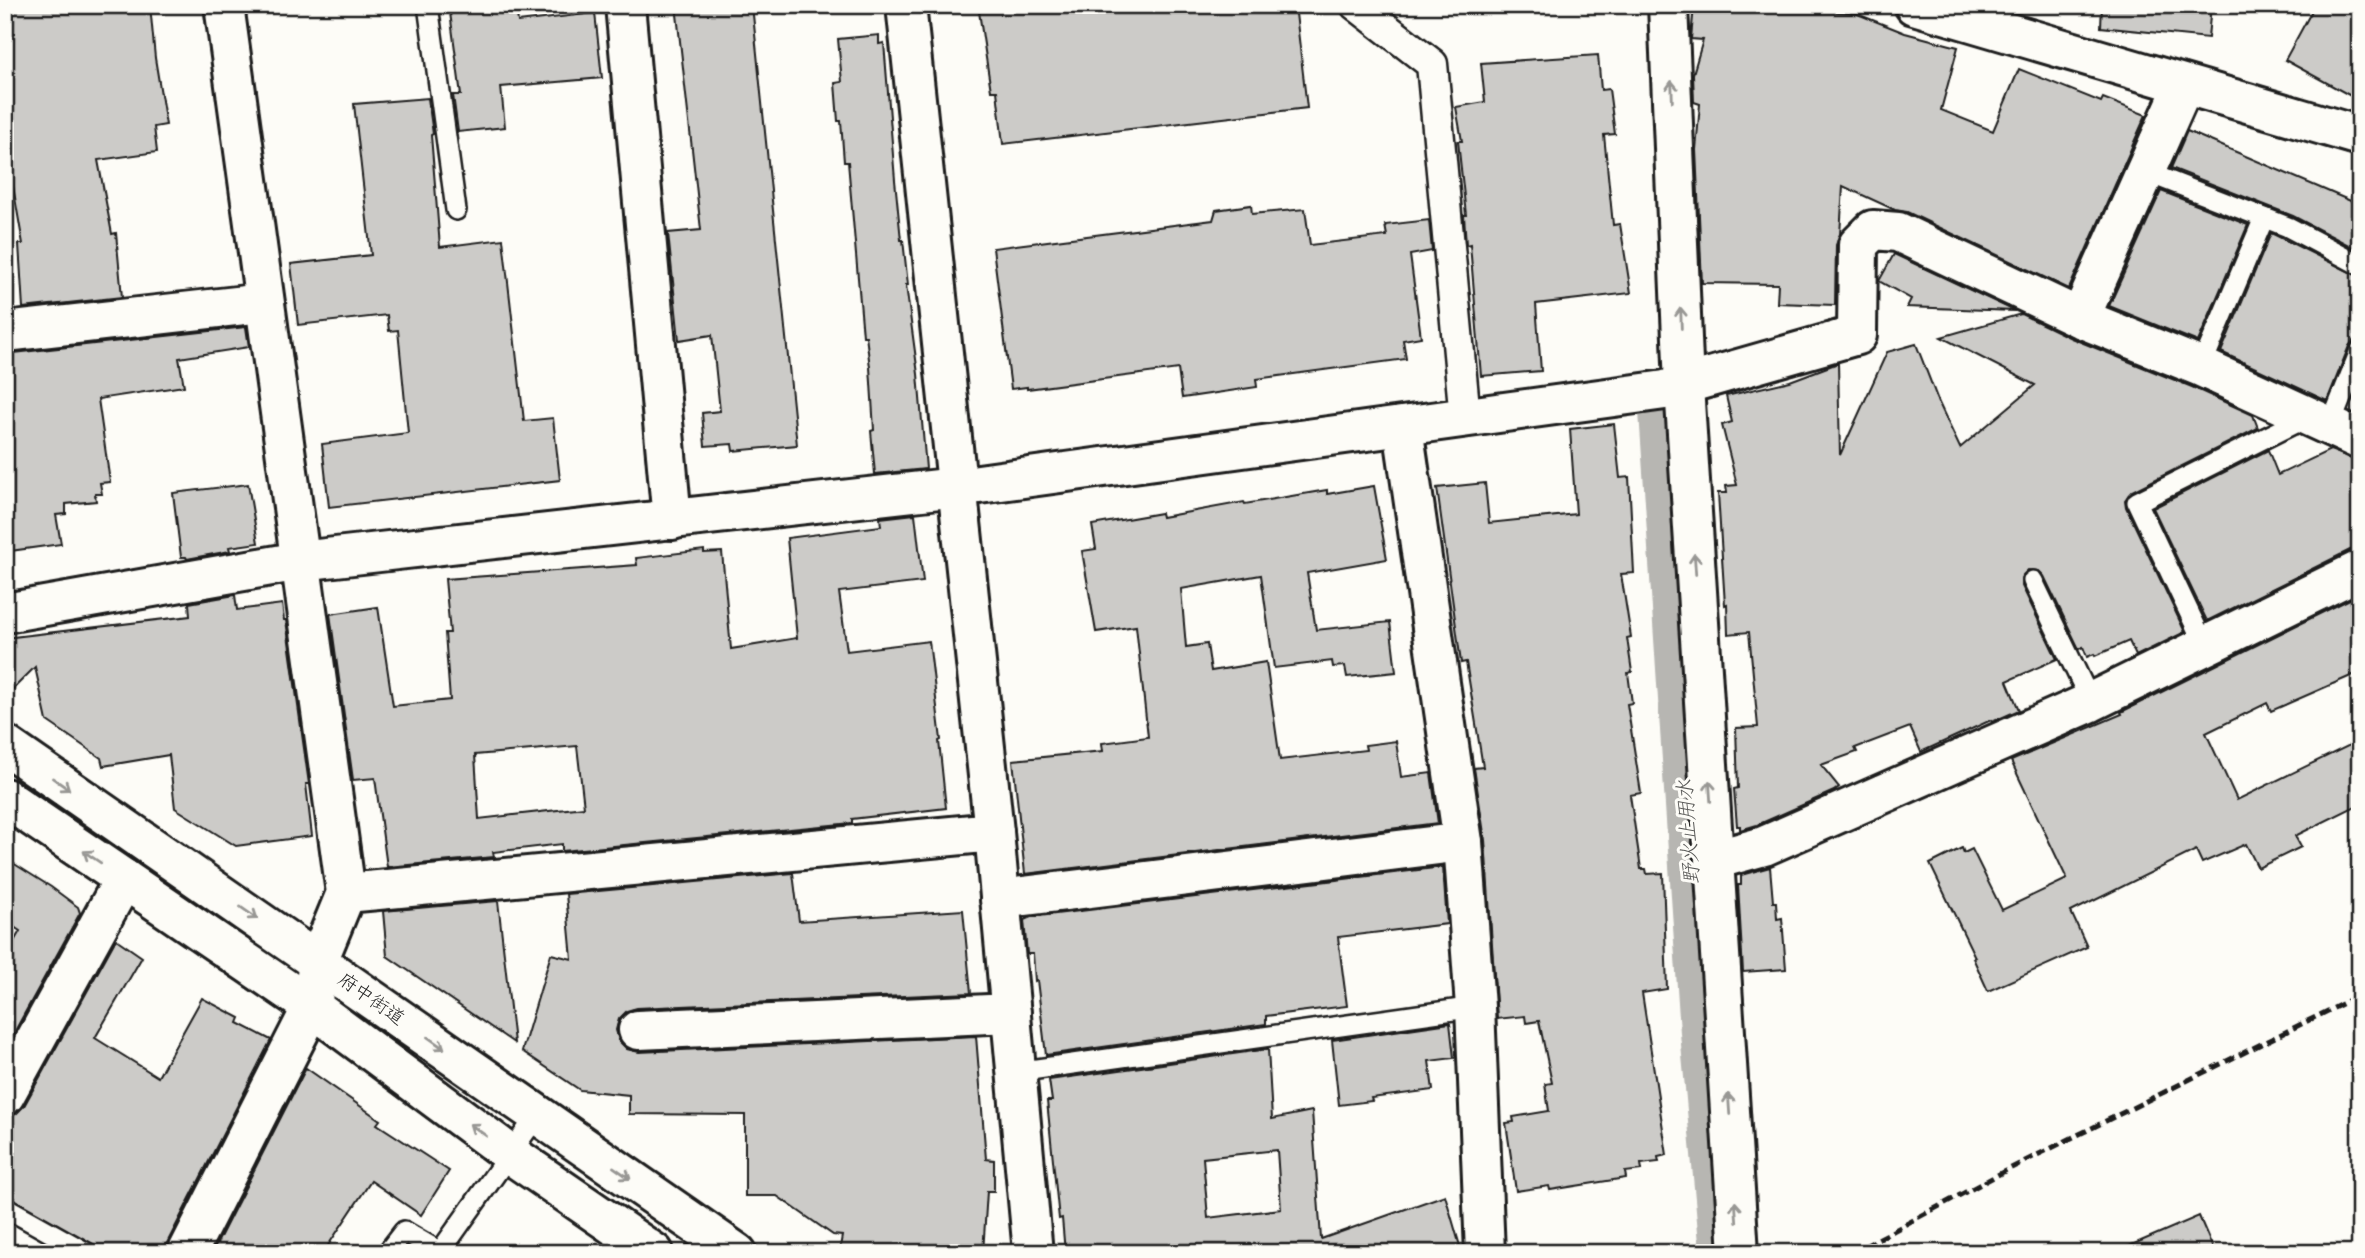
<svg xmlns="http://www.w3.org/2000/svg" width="2365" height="1258" viewBox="0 0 2365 1258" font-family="Mali,'Klee One',sans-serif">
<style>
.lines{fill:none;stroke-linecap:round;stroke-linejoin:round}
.canal{stroke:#b7b6b2;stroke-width:42}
.building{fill:#cccbc8;stroke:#1c1c1c;stroke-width:2;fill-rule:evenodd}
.service-casing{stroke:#1c1c1c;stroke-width:24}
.pedestrian-casing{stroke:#1c1c1c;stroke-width:35}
.minor-casing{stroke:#1c1c1c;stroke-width:44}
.primary-casing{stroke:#1c1c1c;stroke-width:44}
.service{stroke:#fdfcf7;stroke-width:19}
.pedestrian{stroke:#fdfcf7;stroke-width:30}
.minor{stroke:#fdfcf7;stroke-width:38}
.primary{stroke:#fdfcf7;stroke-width:38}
.rail{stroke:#1c1c1c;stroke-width:5;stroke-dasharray:10 5;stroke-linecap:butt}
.oneway{stroke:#989794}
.labels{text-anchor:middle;stroke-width:6;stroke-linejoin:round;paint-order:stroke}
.street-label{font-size:19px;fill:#1c1c1c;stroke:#fdfcf7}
.water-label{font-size:21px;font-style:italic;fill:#5a5a58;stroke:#fdfcf7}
</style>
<rect width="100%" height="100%" fill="#fdfcf7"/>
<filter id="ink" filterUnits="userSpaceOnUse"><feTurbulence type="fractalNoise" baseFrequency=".0143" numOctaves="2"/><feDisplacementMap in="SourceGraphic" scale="14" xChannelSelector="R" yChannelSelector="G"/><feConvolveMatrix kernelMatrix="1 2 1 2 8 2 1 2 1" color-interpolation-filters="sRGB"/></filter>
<g filter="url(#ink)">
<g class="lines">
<polyline class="canal" points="1660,411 1701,1032 1721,1253"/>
</g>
<g class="building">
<polygon points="5,5 150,5 155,58 166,125 154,127 157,152 98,160 112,234 116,233 122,297 23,308 19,244 23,244 9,163 5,163"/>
<polygon points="449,5 516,5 518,22 595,13 602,78 501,87 505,127 458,132 453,95 461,95"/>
<polygon points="676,5 752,5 797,445 733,451 732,444 705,446 702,413 720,411 712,335 679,340 668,233 701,230"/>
<polygon points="978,5 1295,5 1307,108 1003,144 997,91 991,91"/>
<polygon points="1694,5 1790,5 1790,9 1855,13 1905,33 1958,47 1941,110 1993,131 2019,69 2101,102 2103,98 2146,115 2069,289 1907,212 1895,210 1843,186 1840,235 1836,245 1835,305 1777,303 1778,284 1702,283 1696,150 1700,104 1694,102 1693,74 1703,40 1691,39"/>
<polygon points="2102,5 2211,5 2208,38 2101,27"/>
<polygon points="2315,5 2360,5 2360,101 2285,60"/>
<polygon points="879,35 879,44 884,43 895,180 901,240 903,240 908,285 906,285 918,374 926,469 875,474 871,431 874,430 870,367 866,336 863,336 848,162 844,162 841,121 838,121 835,83 842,82 838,39"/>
<polygon points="1598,55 1601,90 1609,89 1615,134 1604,135 1613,225 1620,224 1631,293 1536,304 1541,371 1481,376 1470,244 1466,245 1464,215 1466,215 1458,141 1462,141 1456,107 1485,102 1481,63"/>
<polygon points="428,98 433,134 431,135 440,247 503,239 524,421 553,418 560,480 329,507 322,444 408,433 398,330 389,331 387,315 298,325 291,264 371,255 354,104"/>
<polygon points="2187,131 2360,205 2360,251 2293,216 2171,168"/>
<polygon points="2161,191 2248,225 2198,342 2109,306"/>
<polygon points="1251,205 1252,214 1305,209 1310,245 1387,236 1385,225 1429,220 1432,251 1410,255 1421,337 1403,340 1406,359 1256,379 1257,387 1182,398 1178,369 1027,389 1027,387 1011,389 993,248 1213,220 1216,210"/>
<polygon points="2271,233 2360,277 2360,339 2353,341 2349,346 2327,401 2221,352"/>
<polygon points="1894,254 2015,311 1907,307 1911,299 1879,281"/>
<polygon points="2021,314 2071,338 2192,387 2253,415 2258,428 2132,491 2125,500 2126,507 2185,632 2136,656 2129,641 2095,656 2094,654 2087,657 2083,647 2079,649 2044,576 2039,571 2028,570 2023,575 2022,586 2057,659 2007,681 2019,710 1992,722 1991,720 1921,752 1910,727 1855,748 1857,752 1821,765 1839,787 1834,791 1757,825 1740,830 1740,826 1737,826 1734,789 1738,788 1736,728 1758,727 1749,632 1728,634 1727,604 1725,605 1718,493 1727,493 1726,486 1737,485 1722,425 1732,422 1726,396 1790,381 1838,363 1840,455 1887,352 1916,344 1939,403 1960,448 2035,385 1941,337"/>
<polygon points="246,327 249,347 179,358 184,386 98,399 110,482 100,483 102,494 95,494 96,501 66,504 66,514 56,515 61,544 10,551 5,513 5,354"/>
<polygon points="1614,424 1620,478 1629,477 1634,573 1621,574 1631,637 1627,638 1632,672 1628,673 1632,703 1627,704 1641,793 1630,795 1641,869 1646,869 1647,874 1663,873 1667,989 1642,993 1667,1155 1658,1157 1659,1162 1641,1164 1642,1170 1625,1172 1626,1178 1550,1190 1549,1186 1516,1191 1506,1123 1514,1122 1513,1117 1549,1111 1545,1084 1552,1083 1539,1021 1526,1023 1525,1016 1497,1019 1485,840 1474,768 1483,767 1466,662 1461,663 1437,488 1485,483 1489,523 1576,514 1570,429"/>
<polygon points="2268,450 2278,475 2330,450 2360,461 2360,548 2350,550 2207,621 2153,508"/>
<polygon points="248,484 258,543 229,547 230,551 187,559 186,557 181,557 173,493"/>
<polygon points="1374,486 1387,559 1307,573 1316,630 1390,622 1396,672 1347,677 1345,666 1333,667 1332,661 1274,668 1261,575 1181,589 1186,647 1207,644 1211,671 1266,662 1280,760 1366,750 1365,745 1396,741 1401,777 1431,773 1438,823 1025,874 1013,760 1103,751 1102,743 1148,737 1136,626 1096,632 1082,551 1096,549 1092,525 1161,513 1162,517 1244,502 1245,504 1327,490 1327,494"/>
<path d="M915,514l8,68 -84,10 8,59 82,-10 12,99 -2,1 7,67 -94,11v4l-290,28v-7l-69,8 1,5 -107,10 -12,-89 -22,2 -23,-166 48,-7 15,99 57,-6 -5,-67h5l-5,-54 192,-14 -1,-7 68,-8v3l18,-1 9,97 66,-11 -10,-100 94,-12 -1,-8zM577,746l7,61 -105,12 -4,-64z"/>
<polygon points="2360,594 2360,672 2271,711 2267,703 2206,733 2237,800 2360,740 2360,804 2295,836 2301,847 2258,868 2246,844 2202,863 2196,850 2071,912 2087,947 1988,991 1973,958 1975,957 1930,864 1962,848 1964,853 1972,849 2002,910 2067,879 2011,761 2122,714 2121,712"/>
<polygon points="235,595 237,610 282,604 284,620 286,620 309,784 306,784 312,836 236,846 175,808 169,755 103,766 101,758 47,721 35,667 5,697 5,638 190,616 189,603"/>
<polygon points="5,858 51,887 78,907 80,913 5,1049 5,957 20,931 5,921"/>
<polygon points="1443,867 1447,924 1338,937 1347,1006 1266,1016 1266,1024 1046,1055 1037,980 1035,981 1033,954 1027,954 1024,920 1031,917"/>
<polygon points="1770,867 1773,902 1776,902 1777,919 1782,918 1786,969 1743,972 1738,885 1741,885 1741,875"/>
<polygon points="793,873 799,921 963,910 971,993 637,1008 627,1011 619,1019 616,1030 619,1041 627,1049 639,1052 976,1036 986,1159 994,1160 994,1191 987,1191 983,1253 839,1253 842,1236 833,1235 777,1196 745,1196 745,1115 629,1114 629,1095 580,1090 522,1051 551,954 572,959 566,894"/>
<polygon points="498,901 514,1043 387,956 383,911"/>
<polygon points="116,939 142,957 95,1038 158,1077 202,998 240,1018 238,1023 271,1040 167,1243 165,1253 109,1253 5,1195 5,1117 16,1114 24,1106"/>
<polygon points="1450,1023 1454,1058 1429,1061 1433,1090 1371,1098 1372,1101 1339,1105 1332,1040"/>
<path d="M1268,1049l4,70 40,-8 9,128 124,-44 17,58h-397l-3,-35 -3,1 -12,-118h5l-3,-21zM1277,1150l4,59 -73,9 -5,-60z"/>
<polygon points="306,1068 380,1120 377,1124 449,1171 421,1215 371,1181 323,1253 212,1253"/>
<polygon points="2199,1216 2215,1253 2113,1253"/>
</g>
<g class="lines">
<g class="service-casing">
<g id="service">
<polyline points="428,5 456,210"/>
<polyline points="2146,172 2288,227 2360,265"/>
<polyline points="2201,367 2264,218"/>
<polyline points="2330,426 2360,351"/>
<polyline points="2033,581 2091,702"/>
<polyline points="2205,646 2137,502 2309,416"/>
<polyline points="1016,1072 1475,1007"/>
<polyline points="5,1207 87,1253"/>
<polyline points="387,1253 404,1231 440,1252 538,1114"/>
</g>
</g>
<g class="pedestrian-casing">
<polyline id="pedestrian" points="1356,5 1432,64 1465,418"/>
</g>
<g class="minor-casing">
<g id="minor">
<polyline points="625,5 672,520"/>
<polyline points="906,5 994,832 1033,1253"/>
<polyline points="1668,5 1684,386 1739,1253"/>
<polyline points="1914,5 2360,136"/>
<polyline points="2080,318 2184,85"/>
<polyline points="5,332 264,303"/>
<polyline points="1403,427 1463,842 1475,1007 1485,1253"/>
<polyline points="5,613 300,561 957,487 1665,390 1857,335 1858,245 1873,230 1898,232 2080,318 2201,367 2360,440"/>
<polyline points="1714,860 1764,846 2091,702 2360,570"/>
<polyline points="346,893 994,832"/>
<polyline points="1000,899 1463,842"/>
<polyline points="638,1030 1011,1013"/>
<polyline points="5,1095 124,879"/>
<polyline points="187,1253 312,1007 318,961 346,893 224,5"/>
</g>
</g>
<g class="primary-casing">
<g id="primary">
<polyline points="5,745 737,1253"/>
<polyline points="5,798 312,1007 510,1154 654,1253"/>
</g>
</g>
<use href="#service" class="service"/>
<use href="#pedestrian" class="pedestrian"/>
<use href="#minor" class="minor"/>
<use href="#primary" class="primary"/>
<polyline class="rail" points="1852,1253 2003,1172 2360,995"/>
</g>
<defs><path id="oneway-shaft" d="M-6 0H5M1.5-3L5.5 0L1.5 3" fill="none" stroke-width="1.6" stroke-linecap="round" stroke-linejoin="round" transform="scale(1.75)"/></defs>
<g class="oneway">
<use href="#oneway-shaft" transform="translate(1672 91) rotate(-92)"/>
<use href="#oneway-shaft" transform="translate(1681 318) rotate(-92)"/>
<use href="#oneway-shaft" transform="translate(1695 564) rotate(-94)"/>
<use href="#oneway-shaft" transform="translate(61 784) rotate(35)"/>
<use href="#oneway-shaft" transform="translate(1710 791) rotate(-94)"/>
<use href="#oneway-shaft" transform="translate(92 857) rotate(-146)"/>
<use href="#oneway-shaft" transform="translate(249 913) rotate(35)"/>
<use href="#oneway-shaft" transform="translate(436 1043) rotate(35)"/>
<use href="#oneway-shaft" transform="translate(1729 1104) rotate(-94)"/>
<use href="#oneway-shaft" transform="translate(478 1130) rotate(-144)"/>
<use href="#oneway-shaft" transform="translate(622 1173) rotate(35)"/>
<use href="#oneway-shaft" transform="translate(1736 1212) rotate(-94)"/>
</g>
</g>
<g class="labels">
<g class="street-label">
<text transform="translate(372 998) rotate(35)" y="7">府中街道</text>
</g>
<g class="water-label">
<text transform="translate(1688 832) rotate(-94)" y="7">野火止用水</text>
</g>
</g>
<rect width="2365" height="1258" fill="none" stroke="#fdfcf7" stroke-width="28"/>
<rect x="14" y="14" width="2337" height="1230" fill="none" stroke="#1c1c1c" stroke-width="2.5" filter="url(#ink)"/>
</svg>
